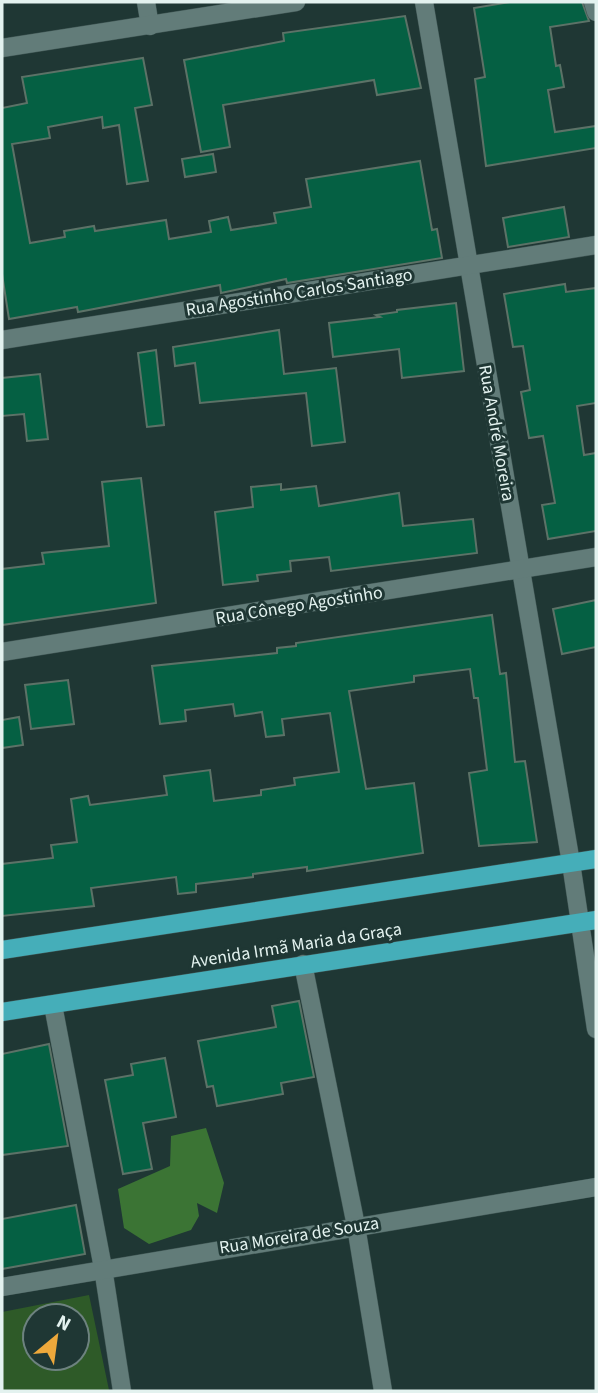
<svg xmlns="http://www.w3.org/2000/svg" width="598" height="1393" viewBox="0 0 598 1393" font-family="'Source Sans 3',sans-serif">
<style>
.green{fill:#2e5a28;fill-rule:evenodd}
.forest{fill:#3b7434}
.building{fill:#056043;stroke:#5c7267;stroke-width:2}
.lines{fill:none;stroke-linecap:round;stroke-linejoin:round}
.street-casing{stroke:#3f5553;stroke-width:19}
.primary-casing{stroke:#3f5553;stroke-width:19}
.street{stroke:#627c79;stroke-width:18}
.primary{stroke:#45aeb9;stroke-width:18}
.labels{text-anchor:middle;stroke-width:6;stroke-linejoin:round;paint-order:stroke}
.street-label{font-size:18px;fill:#e3f2ef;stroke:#1f3734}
</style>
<rect width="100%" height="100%" fill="#1f3734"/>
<path class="green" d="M89,1295l20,95 -107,1v-79zM35,1316h42v42h-42z"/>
<polygon class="forest" points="206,1128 224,1183 217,1213 197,1203 199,1216 191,1230 149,1244 124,1228 118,1189 170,1166 171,1136"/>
<g class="building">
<polygon points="510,2 582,2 589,21 550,27 556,66 560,65 564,87 548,90 555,132 596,126 596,148 486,166 475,79 485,77 474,8"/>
<polygon points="405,16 421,88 377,95 374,80 223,105 230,147 201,152 184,60 284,41 283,33"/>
<polygon points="143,58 152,105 135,108 148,181 127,184 119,125 103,128 102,117 48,127 50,138 12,144 30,243 65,237 64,231 94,226 95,231 166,220 169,239 211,232 209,221 228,217 231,230 276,223 274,213 311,207 306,179 420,161 432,230 437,229 442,258 287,283 286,279 221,293 220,285 78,312 77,307 9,319 2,274 2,108 27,103 22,77"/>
<polygon points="213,154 216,172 185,177 182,159"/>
<polygon points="564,207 569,237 508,247 503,218"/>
<polygon points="565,284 566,292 596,288 596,403 577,406 584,455 596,453 596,531 548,539 542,505 555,503 543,436 529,438 521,392 530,390 523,346 513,347 504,294"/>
<polygon points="456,303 464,371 402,378 399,349 333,357 329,323 380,317 376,315 397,312 397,310"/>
<polygon points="279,330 284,374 336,368 345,442 312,446 306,393 200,403 195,363 175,366 173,347"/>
<polygon points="156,350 164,425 147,427 138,353"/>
<polygon points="40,374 48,439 27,441 24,414 2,416 2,378"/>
<polygon points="141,478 156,603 2,625 2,569 44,564 42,553 109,546 102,482"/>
<polygon points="281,484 281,490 316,486 319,506 399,493 403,526 473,519 477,553 331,571 329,557 290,561 291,571 257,575 258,581 223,585 215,512 253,507 251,487"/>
<polygon points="596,600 596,647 562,654 553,609"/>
<polygon points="492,615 500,674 506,673 515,762 525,761 537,842 479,846 469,773 487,770 478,698 474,698 470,669 414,676 414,682 349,691 366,789 414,783 423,853 307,871 307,867 253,874 253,877 196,884 196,892 178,894 176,877 91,888 94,906 2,916 2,864 53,858 51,845 77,842 71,799 88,796 90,805 167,795 164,776 210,770 214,801 261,795 261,790 295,785 294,778 339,772 330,713 282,719 284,735 266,737 262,712 235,716 233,704 185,710 186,721 160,724 152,666 277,653 277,648 296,646 296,643"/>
<polygon points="68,680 74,724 31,729 25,685"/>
<polygon points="19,717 23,745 2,748 2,720"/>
<polygon points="299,1001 314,1077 281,1083 283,1094 217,1106 213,1086 207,1087 198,1041 276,1027 272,1006"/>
<polygon points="49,1044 68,1146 2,1155 2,1054"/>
<polygon points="165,1058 176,1117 143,1123 152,1169 123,1174 105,1080 133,1075 131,1064"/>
<polygon points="76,1205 85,1254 2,1269 2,1219"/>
</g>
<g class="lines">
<g class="street-casing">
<g id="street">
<polyline points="146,2 150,26"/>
<polyline points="424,2 571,863 596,1029"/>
<polyline points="593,2 596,12"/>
<polyline points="2,48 296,2"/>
<polyline points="2,340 596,245"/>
<polyline points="2,652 596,557"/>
<polyline points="303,964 356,1226 383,1391"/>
<polyline points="53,1005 103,1268 122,1391"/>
<polyline points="2,1287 596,1187"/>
</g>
</g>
<g class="primary-casing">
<g id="primary">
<polyline points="2,950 596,859"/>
<polyline points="2,1012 596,920"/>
</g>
</g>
<use href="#street" class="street"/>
<use href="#primary" class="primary"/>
</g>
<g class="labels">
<g class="street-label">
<text transform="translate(299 292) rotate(-9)" y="6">Rua Agostinho Carlos Santiago</text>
<text transform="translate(497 433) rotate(80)" y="6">Rua André Moreira</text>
<text transform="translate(299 605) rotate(-9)" y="6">Rua Cônego Agostinho</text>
<text transform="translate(296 945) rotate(-9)" y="6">Avenida Irmã Maria da Graça</text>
<text transform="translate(299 1235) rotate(-9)" y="6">Rua Moreira de Souza</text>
</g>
</g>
<rect width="598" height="1393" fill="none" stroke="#e3f2ef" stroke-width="7"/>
<g transform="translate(56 1337) rotate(29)"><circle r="33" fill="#1f3734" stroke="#6d827f" stroke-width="2"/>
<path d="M0-5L12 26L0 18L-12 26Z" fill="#eda83b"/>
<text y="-10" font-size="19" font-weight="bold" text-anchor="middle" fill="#e3f2ef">N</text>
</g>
</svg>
